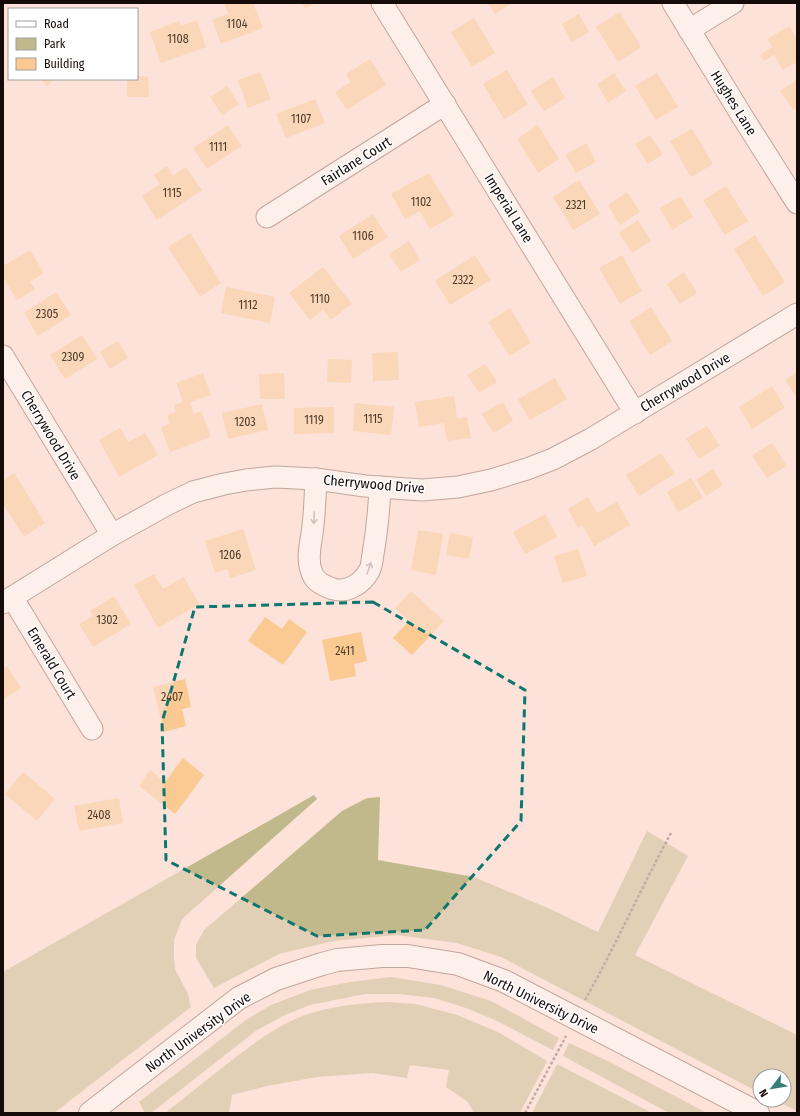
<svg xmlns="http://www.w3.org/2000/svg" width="800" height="1116" viewBox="0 0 800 1116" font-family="'Fira Sans Condensed',sans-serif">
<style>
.green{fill:#c1b98c}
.building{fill:#fbca92}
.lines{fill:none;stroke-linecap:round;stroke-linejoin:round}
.minor-casing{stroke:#795e54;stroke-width:23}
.tertiary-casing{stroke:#795e54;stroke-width:24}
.path{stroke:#7d6c66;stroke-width:2.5;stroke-dasharray:3 2;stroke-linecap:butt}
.minor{stroke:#fff;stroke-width:21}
.tertiary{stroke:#fff;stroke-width:22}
.oneway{stroke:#a19d9c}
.marked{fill:none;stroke:#0f766e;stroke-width:3;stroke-dasharray:8 5;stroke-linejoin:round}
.labels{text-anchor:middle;stroke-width:3;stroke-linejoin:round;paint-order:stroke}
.number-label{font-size:12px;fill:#4e3b2a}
.street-label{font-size:14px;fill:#150b08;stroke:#fff}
</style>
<rect width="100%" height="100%" fill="#fce2d9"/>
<g class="green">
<polygon points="314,795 317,799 182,919 174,940 174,957 175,969 188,994 191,1007 54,1113 3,1113 3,972"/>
<polygon points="380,797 378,860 474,877 550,909 598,932 647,831 688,856 635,955 797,1035 797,1111 774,1100 784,1100 784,1076 760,1076 760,1093 501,957 457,943 397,935 333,941 279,954 214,988 196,958 196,945 204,930 342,811 367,798"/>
<polygon points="391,977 441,985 491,1001 559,1038 553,1050 495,1020 466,1008 434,998 399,994 365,994 310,1005 285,1015 257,1030 151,1113 145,1113 139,1102 246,1020 271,1005 310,990 350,982"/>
<path d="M387,1002l29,2 41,11 41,17 49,29 -27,52h-46l-6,-11 -22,-15 3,-17 -39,-5 -3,13 -35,-5 -55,4 -50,9 -35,9 -3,18h-64c18,-14 35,-28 53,-42 27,-21 55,-44 87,-56 27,-9 54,-12 82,-13z"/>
<polygon points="569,1043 610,1062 707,1113 669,1113 563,1056"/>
<polygon points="557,1064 652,1113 532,1113"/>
</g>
<g class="building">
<polygon points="224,3 253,3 263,28 221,44 212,20 228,14"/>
<polygon points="302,3 314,3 305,9"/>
<polygon points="488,3 512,3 495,14"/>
<polygon points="620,12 641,47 618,62 596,27"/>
<polygon points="579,14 589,32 572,42 562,24"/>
<polygon points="474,18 495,53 472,67 451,32"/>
<polygon points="197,20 206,47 161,63 150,32 179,21 181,26"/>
<polygon points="789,26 797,39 797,62 783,70 774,55 764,61 760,55 772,47 767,39"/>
<polygon points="370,59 386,85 347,110 335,92 351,82 346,74"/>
<polygon points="507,70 528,105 504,119 483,84"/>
<polygon points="260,72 271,99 248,108 238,80"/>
<polygon points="614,73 626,91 608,103 597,84"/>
<polygon points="657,73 678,107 656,120 635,86"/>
<polygon points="137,76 148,77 149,97 127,97 127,79 137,79"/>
<polygon points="553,77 565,98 544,111 531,91"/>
<polygon points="41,79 54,79 47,86"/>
<polygon points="797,80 797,108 793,110 780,91"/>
<polygon points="227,86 239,104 222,115 210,97"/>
<polygon points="315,99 325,123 286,138 276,114"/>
<polygon points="228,125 242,146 207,169 193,148"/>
<polygon points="538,125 559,159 538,173 517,139"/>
<polygon points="692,129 713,164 691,177 670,141"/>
<polygon points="650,135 663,154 648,164 635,144"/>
<polygon points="586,143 596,162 576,173 565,155"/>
<polygon points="167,166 173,176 186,167 202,190 157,220 142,196 160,184 154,175"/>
<polygon points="429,173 454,215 430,229 420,211 405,219 391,194"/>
<polygon points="579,180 600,214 573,230 553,197"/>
<polygon points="726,186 748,221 725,235 703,200"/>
<polygon points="627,192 640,212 620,225 608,205"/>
<polygon points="681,196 693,217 672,230 660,208"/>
<polygon points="373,214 388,237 353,259 339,236"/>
<polygon points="638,220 651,241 632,253 619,233"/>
<polygon points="190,233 221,283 200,297 168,247"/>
<polygon points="755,235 785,282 763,296 734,249"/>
<polygon points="409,241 420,260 401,272 389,254"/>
<polygon points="30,250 44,273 30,282 35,289 17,300 3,277 3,266"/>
<polygon points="475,255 491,280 450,305 435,281"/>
<polygon points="622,255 642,291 620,304 599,268"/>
<polygon points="323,267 352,304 331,320 323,310 310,320 289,293"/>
<polygon points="684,272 697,293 680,304 667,284"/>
<polygon points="226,287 275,297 270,323 221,313"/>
<polygon points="56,292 71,315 38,336 24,313"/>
<polygon points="651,307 672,341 650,355 629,321"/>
<polygon points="510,308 531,343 510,356 488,322"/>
<polygon points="82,335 97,359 65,379 50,355"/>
<polygon points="118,341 128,358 110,369 100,352"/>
<polygon points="398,352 399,380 373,381 372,353"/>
<polygon points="328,359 352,360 351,383 327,382"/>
<polygon points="485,364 497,382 479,393 467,375"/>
<polygon points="797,372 797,398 785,380"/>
<polygon points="203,373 211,395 190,402 194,414 201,411 211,437 170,452 161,427 170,424 167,415 176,412 174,405 183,402 176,383"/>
<polygon points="284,373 285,399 260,399 259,374"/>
<polygon points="555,378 567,399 530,420 518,399"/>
<polygon points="772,386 785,408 752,429 739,407"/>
<polygon points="454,396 457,418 467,417 471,438 447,441 444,423 419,427 415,402"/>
<polygon points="503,402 513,421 493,433 482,414"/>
<polygon points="355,403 394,407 391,435 353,431"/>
<polygon points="262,404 268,430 228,439 222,413"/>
<polygon points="334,407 334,433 294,434 294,408"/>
<polygon points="707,426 720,446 699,459 686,439"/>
<polygon points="120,428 128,442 145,433 158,455 119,477 99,440"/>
<polygon points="772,443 787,466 767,478 752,455"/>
<polygon points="661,453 675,474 639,496 626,475"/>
<polygon points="713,469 723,485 706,496 696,479"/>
<polygon points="14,473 45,523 24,537 3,504 3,480"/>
<polygon points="691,478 703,498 678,512 667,492"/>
<polygon points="588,497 597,513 617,502 630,525 594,546 582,525 578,528 568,509"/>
<polygon points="545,514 557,537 525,554 513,532"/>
<polygon points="243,529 256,570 230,578 227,569 215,573 205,541"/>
<polygon points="418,530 443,534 436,575 411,570"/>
<polygon points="450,533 473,537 469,559 446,555"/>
<polygon points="578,549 587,576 563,583 554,556"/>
<polygon points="154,574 163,589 184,577 199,604 158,628 134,585"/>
<polygon points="411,591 444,621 412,655 393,638 409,621 395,608"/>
<polygon points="114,596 131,624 93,647 79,624 93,616 90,611"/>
<polygon points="265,617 282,629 289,619 307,632 283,665 248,641"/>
<polygon points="361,632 367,661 354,664 356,676 330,681 322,640"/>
<polygon points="7,666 21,688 3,700 3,668"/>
<polygon points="185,679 191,707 182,709 186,726 164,732 153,687"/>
<polygon points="183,758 204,775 175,814 139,786 150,770 165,782"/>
<polygon points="23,772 55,799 37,821 5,794"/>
<polygon points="119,798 123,823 79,831 74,806"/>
</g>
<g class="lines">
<g class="minor-casing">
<g id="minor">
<polyline points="382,3 635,413"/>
<polyline points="673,3 742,116 797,203"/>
<polyline points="689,30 733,3"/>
<polyline points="267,217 445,104"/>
<polyline points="3,356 112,535"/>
<path d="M316,479c-1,15 -1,31 -3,46 -1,15 -7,31 -2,45 3,12 12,15 22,19 14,4 29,-5 36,-18 3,-4 3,-12 4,-17 4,-23 6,-45 7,-67"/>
<polyline points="12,597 92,729"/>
<polyline points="3,603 112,535 168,504 193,492 224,484 246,480 275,477 316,479 365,486 422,490 458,487 491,480 527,469 553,459 591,439 797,314"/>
</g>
</g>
<g class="tertiary-casing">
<polyline id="tertiary" points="90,1113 239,998 276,979 322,964 337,960 382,956 408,956 458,964 504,981 758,1113"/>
</g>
<g class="path">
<path d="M585,1000c31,-55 56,-112 86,-167"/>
<polyline points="525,1113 566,1036"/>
</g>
<use href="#minor" class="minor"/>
<use href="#tertiary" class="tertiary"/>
</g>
<defs><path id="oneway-shaft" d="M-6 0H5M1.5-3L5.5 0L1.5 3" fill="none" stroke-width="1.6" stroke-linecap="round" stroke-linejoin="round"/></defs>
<g class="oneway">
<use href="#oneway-shaft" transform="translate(314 518) rotate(93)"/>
<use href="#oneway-shaft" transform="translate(369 568) rotate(-71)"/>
</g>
<path d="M0 0H800V1116H0ZM373,602l152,88 -4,131 -96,109 -108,6 -151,-76 -4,-138 33,-115z" fill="#fce2d9" fill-opacity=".55" fill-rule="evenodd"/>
<path class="marked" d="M373,602l152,88 -4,131 -96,109 -108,6 -151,-76 -4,-138 33,-115z"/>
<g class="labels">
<g class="number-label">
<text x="237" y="28">1104</text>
<text x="178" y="43">1108</text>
<text x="301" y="123">1107</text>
<text x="218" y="151">1111</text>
<text x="172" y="197">1115</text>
<text x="421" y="206">1102</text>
<text x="576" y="209">2321</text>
<text x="363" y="240">1106</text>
<text x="463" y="284">2322</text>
<text x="320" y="303">1110</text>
<text x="248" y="309">1112</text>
<text x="47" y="318">2305</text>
<text x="73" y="361">2309</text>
<text x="373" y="423">1115</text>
<text x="314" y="424">1119</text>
<text x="245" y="426">1203</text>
<text x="230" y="559">1206</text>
<text x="107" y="624">1302</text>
<text x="345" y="655">2411</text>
<text x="172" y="701">2407</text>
<text x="99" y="819">2408</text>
</g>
<g class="street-label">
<text transform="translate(734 103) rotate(58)" y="5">Hughes Lane</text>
<text transform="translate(356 161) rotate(-32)" y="5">Fairlane Court</text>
<text transform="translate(509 208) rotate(58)" y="5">Imperial Lane</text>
<text transform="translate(685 382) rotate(-31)" y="5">Cherrywood Drive</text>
<text transform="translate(51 435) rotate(59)" y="5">Cherrywood Drive</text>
<text transform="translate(374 484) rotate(5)" y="5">Cherrywood Drive</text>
<text transform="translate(52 663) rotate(59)" y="5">Emerald Court</text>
<text transform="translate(541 1002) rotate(26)" y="5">North University Drive</text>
<text transform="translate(198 1032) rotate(-36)" y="5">North University Drive</text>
</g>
</g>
<rect width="800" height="1116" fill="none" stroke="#150b08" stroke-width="8"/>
<rect x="8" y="8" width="130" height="72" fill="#ffffff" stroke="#a19d9c"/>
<rect x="16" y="21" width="20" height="6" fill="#ffffff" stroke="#a19d9c"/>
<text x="44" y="28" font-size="12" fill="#150b08">Road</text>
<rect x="16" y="38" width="20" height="12" fill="#c1b98c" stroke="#a19d9c"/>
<text x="44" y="48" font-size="12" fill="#150b08">Park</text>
<rect x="16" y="58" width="20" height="12" fill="#fbca92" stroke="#a19d9c"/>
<text x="44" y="68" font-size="12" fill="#150b08">Building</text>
<g transform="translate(772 1088) rotate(239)"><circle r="19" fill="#ffffff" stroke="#a19d9c"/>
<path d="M0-3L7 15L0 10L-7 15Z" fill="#357d76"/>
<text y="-6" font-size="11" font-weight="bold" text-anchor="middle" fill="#150b08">N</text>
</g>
</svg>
